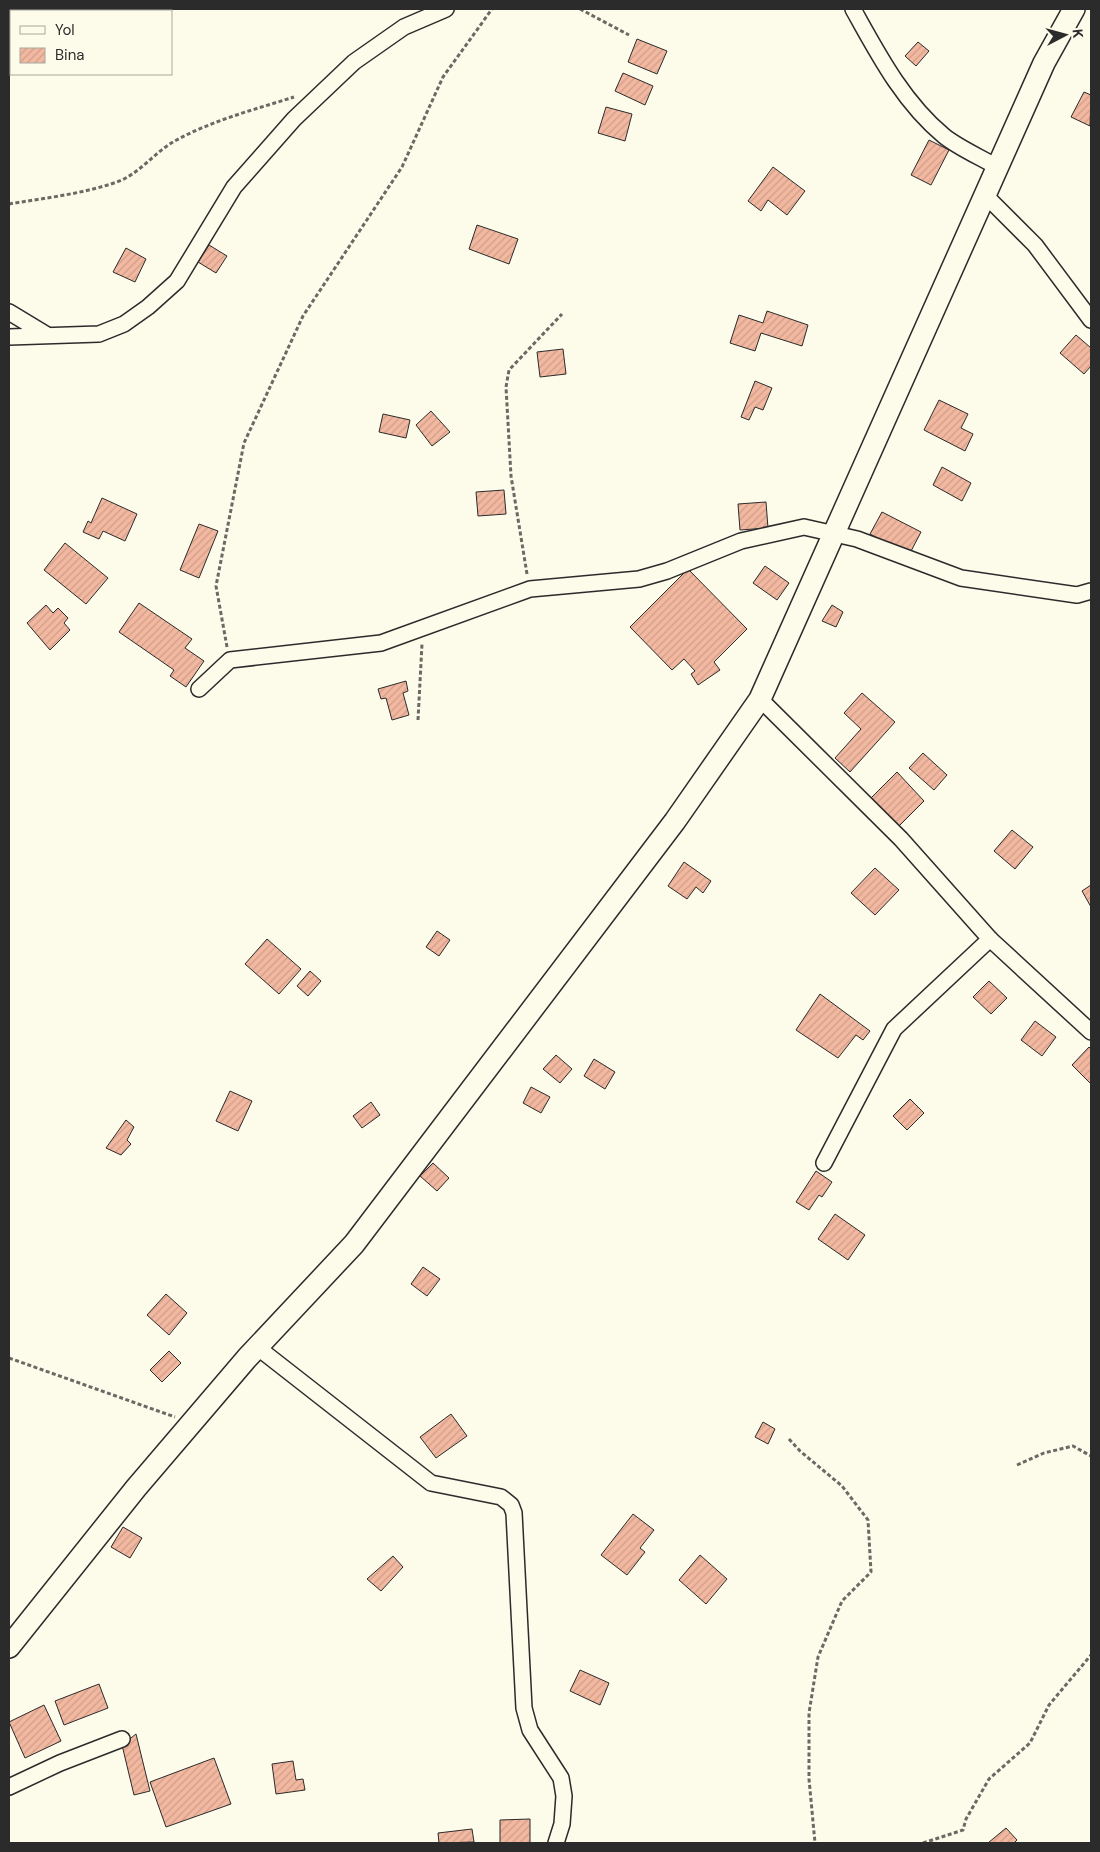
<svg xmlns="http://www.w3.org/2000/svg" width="1100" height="1852" viewBox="0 0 1100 1852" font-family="'DM Sans',sans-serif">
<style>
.building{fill:url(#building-hatch);stroke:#2b2b2b}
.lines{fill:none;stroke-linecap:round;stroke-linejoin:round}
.street-casing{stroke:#2b2b2b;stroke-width:18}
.secondary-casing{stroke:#2b2b2b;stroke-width:24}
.path{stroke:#6a6964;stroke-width:3;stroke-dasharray:4 2.5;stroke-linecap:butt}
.street{stroke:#fdfbea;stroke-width:15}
.secondary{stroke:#fdfbea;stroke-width:21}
</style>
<defs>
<pattern id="building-hatch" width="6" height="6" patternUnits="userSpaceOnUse" patternTransform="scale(1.25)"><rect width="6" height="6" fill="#f2b8a0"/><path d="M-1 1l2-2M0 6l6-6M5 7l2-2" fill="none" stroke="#d09e8a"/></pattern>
</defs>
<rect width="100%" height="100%" fill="#fdfbea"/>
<g class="building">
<polygon points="637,39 667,51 657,74 628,62"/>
<polygon points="918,42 929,51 916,66 905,56"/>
<polygon points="623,73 653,86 645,105 615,91"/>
<polygon points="1084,92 1091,95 1090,126 1071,117"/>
<polygon points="606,107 632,114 625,141 598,133"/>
<polygon points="929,140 949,150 931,185 911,175"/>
<polygon points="773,167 805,191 787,215 768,200 761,211 748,201"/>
<polygon points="477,225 518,239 509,264 469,249"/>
<polygon points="209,245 227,256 216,273 198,262"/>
<polygon points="126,248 146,259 135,282 113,272"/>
<polygon points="767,311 808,325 802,346 761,333 755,351 730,343 739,315 763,323"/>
<polygon points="1076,335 1091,348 1091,366 1084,374 1060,353"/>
<polygon points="563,349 566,374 540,377 537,352"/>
<polygon points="755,381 772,388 763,410 755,407 749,420 741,417"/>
<polygon points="939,400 968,414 961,428 973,434 965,451 924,430"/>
<polygon points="431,411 450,432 432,446 416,425"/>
<polygon points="383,414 410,420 406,438 379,432"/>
<polygon points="942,467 971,483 962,501 933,485"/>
<polygon points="504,490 506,514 478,516 476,492"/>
<polygon points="102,498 137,514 125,541 103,531 99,539 83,532 88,521 91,523"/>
<polygon points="766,502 768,528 740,530 738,504"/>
<polygon points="882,512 921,532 909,555 870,534"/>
<polygon points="199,524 218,531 199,578 180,570"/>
<polygon points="65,543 108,578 86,604 44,570"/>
<polygon points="765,566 789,583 777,600 753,583"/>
<polygon points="688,569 747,629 714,662 720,670 698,685 691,674 695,671 684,659 672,670 630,627"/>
<polygon points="139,603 192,639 185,648 204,661 186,687 170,676 174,670 119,632"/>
<polygon points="46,605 53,613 58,608 68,618 64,623 70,630 50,650 27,623"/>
<polygon points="832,605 843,612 836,627 822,621"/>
<polygon points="406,681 408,691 403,693 409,715 392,720 386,698 381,699 378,689"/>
<polygon points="862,693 895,722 850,772 835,758 861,729 844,713"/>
<polygon points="923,753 947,775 934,790 909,768"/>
<polygon points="897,772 924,801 898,827 870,799"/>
<polygon points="1012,830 1033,847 1015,869 994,851"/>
<polygon points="684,862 711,881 703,893 696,887 687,899 668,886"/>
<polygon points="875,868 899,890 875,915 851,893"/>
<polygon points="1091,885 1091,907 1082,891"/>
<polygon points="437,931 450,940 439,956 426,947"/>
<polygon points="267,939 301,969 279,994 245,964"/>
<polygon points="310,971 321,981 308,996 297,986"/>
<polygon points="989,981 1007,998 991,1014 973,997"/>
<polygon points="820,994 870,1031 863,1040 856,1035 838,1058 796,1030"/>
<polygon points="1035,1021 1056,1037 1042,1056 1021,1040"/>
<polygon points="1089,1047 1091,1049 1091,1084 1072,1065"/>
<polygon points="556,1055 572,1069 560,1083 543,1069"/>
<polygon points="594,1059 615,1072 605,1089 584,1076"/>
<polygon points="531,1087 550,1097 541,1113 523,1103"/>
<polygon points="230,1091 252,1101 238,1131 216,1121"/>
<polygon points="910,1099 924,1113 907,1130 893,1116"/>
<polygon points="371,1102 380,1115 362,1128 353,1116"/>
<polygon points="126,1120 134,1127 127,1140 131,1144 121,1155 106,1148"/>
<polygon points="433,1163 449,1178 437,1191 420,1176"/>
<polygon points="816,1171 832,1182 822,1197 819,1195 809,1210 796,1202"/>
<polygon points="835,1214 865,1235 848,1260 818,1239"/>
<polygon points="423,1267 440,1279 427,1296 411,1284"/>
<polygon points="166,1294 187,1313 169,1335 147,1315"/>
<polygon points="169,1351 181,1363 162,1382 150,1370"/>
<polygon points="451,1414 467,1436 436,1458 420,1437"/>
<polygon points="763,1422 775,1429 768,1444 755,1437"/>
<polygon points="633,1514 654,1530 640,1548 645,1552 627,1575 601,1555"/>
<polygon points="123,1527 142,1538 130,1558 111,1547"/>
<polygon points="700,1555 727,1579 706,1604 679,1580"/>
<polygon points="393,1556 403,1567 381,1591 367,1579"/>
<polygon points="580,1670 609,1683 600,1705 570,1691"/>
<polygon points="99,1684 108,1708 64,1725 55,1701"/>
<polygon points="44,1705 61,1741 25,1758 9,1722"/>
<polygon points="136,1734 150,1791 134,1795 122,1745"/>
<polygon points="214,1758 231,1804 166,1827 150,1782"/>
<polygon points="293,1761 296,1780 303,1779 305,1790 276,1794 272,1764"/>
<polygon points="530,1819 530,1843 500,1843 500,1820"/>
<polygon points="1006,1828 1017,1840 1014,1843 988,1843"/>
<polygon points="472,1829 474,1842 439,1843 438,1833"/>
</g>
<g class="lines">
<g class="street-casing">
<g id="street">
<path d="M853,9c25,45 50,93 91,127 15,12 36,21 53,31"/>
<polyline points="984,194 1035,245 1091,320"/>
<polyline points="9,312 47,335"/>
<polyline points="9,337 99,334 124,324 148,307 177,281 234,187 294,119 354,62 404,27 446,9"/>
<polyline points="199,689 230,660 381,643 530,589 639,579 667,571 741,541 804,527 857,539 961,578 1077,595 1091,591"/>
<polyline points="760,699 901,839 990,939 1091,1032"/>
<polyline points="824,1163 894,1029 990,939"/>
<polyline points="257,1347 431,1483 501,1497 511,1505 514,1513 524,1708 530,1730 561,1778 564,1796 562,1824 556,1843"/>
<polyline points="9,1787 60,1763 122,1739"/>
</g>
</g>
<g class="secondary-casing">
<polyline id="secondary" points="9,1647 136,1488 247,1358 354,1244 675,821 760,699 1044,63 1074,9"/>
</g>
<g class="path">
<polyline points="580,9 629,35"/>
<path d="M9,204c36,-6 73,-10 108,-22 22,-8 36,-28 56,-40 37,-21 80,-32 121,-45"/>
<polyline points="527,574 511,476 506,387 509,370 562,314"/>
<polyline points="227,647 216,586 244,443 303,316 402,167 443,77 492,9"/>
<polyline points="418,720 422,644"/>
<polyline points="9,1358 175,1417"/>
<polyline points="789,1439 800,1451 842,1486 868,1520 871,1572 842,1601 818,1657 809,1713 809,1779 815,1843"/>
<polyline points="1017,1465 1044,1453 1073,1446 1091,1456"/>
<polyline points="923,1843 963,1830 966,1819 989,1779 1030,1743 1049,1705 1091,1655"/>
</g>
<use href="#street" class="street"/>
<use href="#secondary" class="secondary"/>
</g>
<rect width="1100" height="1852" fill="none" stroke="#2b2b2b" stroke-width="20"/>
<rect x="10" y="10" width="162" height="65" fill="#fdfbea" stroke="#a9a89e"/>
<rect x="20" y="26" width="25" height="8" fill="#fdfbea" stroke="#a9a89e"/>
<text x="55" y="35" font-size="15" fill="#2b2b2b">Yol</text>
<rect x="20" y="48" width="25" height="15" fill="url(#building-hatch)" stroke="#a9a89e"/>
<text x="55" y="60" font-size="15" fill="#2b2b2b">Bina</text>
<g transform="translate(1065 35) rotate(84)" stroke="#fdfbea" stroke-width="4" paint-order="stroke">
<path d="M0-4L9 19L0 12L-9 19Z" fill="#2b2b2b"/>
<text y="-8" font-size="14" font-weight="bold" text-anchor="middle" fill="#2b2b2b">K</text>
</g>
</svg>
